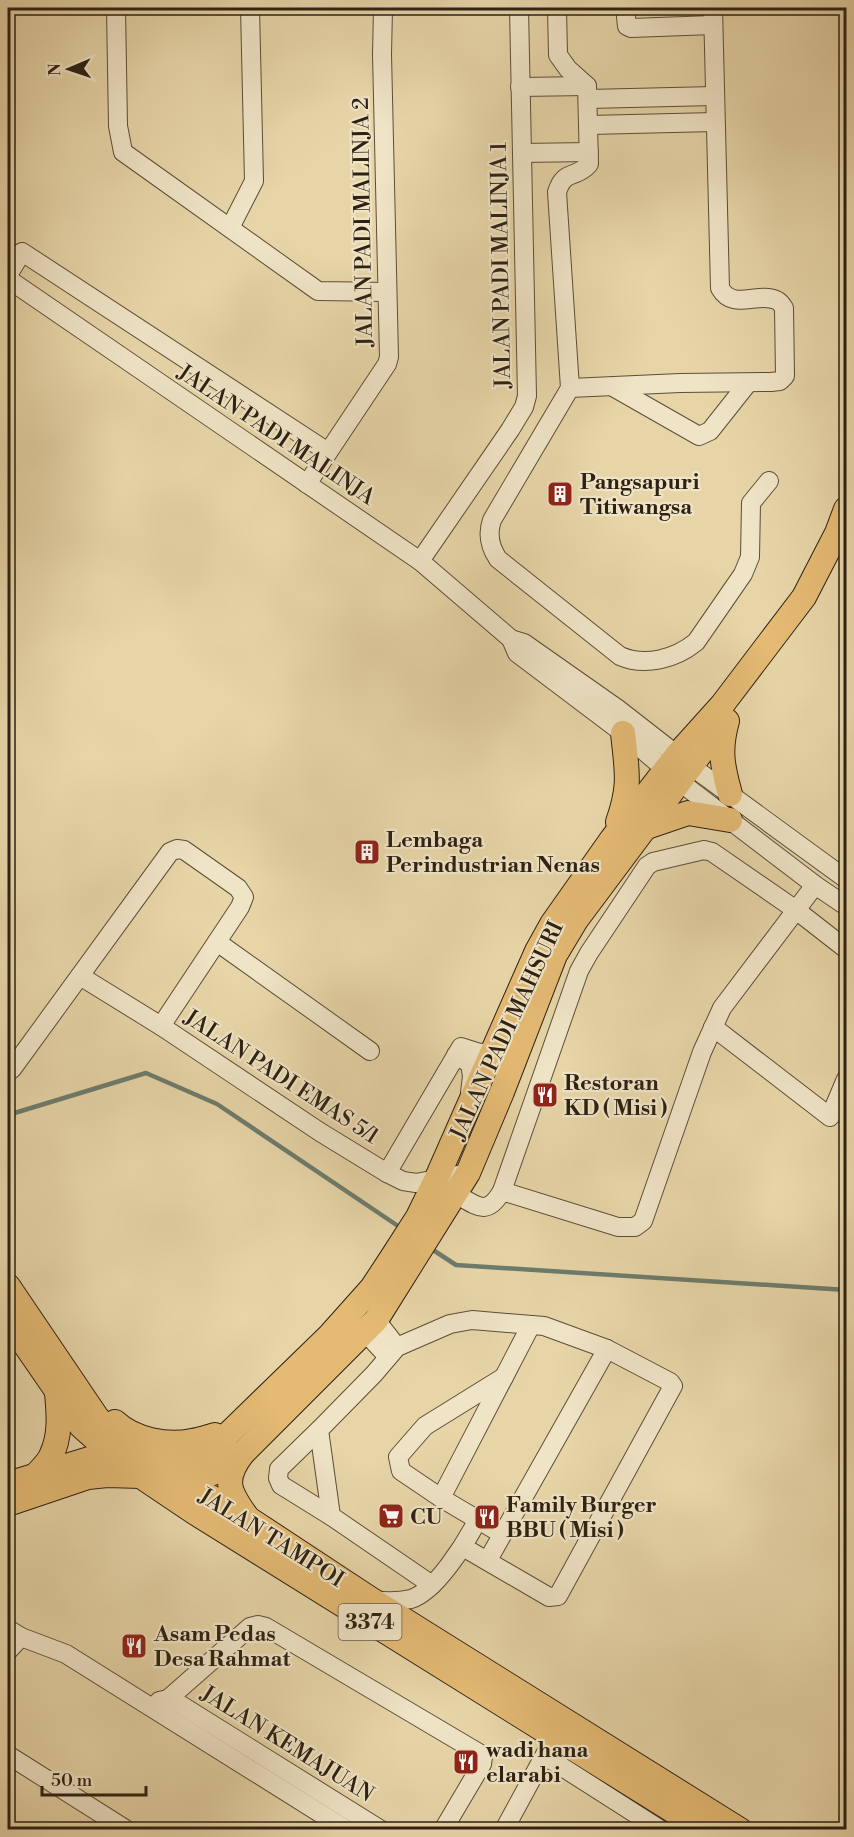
<svg xmlns="http://www.w3.org/2000/svg" width="854" height="1837" viewBox="0 0 854 1837" font-family="'Libre Bodoni',serif">
<style>
.lines{fill:none;stroke-linecap:round;stroke-linejoin:round}
.stream{stroke:#6d7c6c;stroke-width:4.5}
.minor-casing{stroke:#5c4e38;stroke-width:20}
.major-casing{stroke:#2d2113;stroke-width:26}
.minor{stroke:#efe4c6;stroke-width:18}
.major{stroke:#e4ba74;stroke-width:24}
.labels{text-anchor:middle;stroke-width:4.5;stroke-linejoin:round;paint-order:stroke}
.shield{fill:#efe4c6;stroke:#675c49;stroke-width:1.5}
.shield-label{font-size:21px;font-weight:bold;fill:#2d2113}
.street-label{font-size:22px;fill:#2d2113;stroke:#efe4c6}
.poi-label{font-size:22px;font-weight:bold;fill:#2d2113;stroke:#efe4c6;text-anchor:start}
</style>
<rect width="100%" height="100%" fill="#e7d5a8"/>
<filter id="stains"><feTurbulence type="fractalNoise" baseFrequency=".00333" numOctaves="4"/><feColorMatrix values="0 0 0 0 .2 0 0 0 0 .09 0 0 0 0 .02 0 0 0 .5 -.17"/></filter>
<radialGradient id="worn" r=".72"><stop offset=".6" stop-color="#630" stop-opacity="0"/><stop offset="1" stop-color="#630" stop-opacity=".3"/></radialGradient>
<g class="lines">
<g class="stream">
<polyline points="8,1115 146,1073 217,1104 401,1228"/>
<polyline points="430,1248 456,1265 846,1290"/>
</g>
<g class="minor-casing">
<g id="minor">
<polyline points="116,8 118,126 123,152 318,291 387,292"/>
<path d="M557,8l1,47 10,14 19,17 2,78c-14,16 -24,4 -32,28l13,196 -78,132c-5,14 -2,27 6,39l122,97c25,11 55,3 76,-14l47,-68 7,-17 1,-54 18,-22"/>
<polyline points="625,8 627,26 631,28 713,25"/>
<polyline points="520,87 587,86"/>
<polyline points="588,99 714,96"/>
<polyline points="589,125 715,122"/>
<polyline points="522,153 589,152"/>
<polyline points="230,228 254,181 250,8"/>
<polyline points="8,275 22,252 328,452"/>
<polyline points="8,279 420,561 511,639 524,643 618,709 691,766 846,879"/>
<polyline points="613,387 699,436 710,431 748,383"/>
<path d="M570,388l110,-5 91,-1 9,-1 5,-5 -1,-68c-2,-3 -4,-6 -6,-7 -18,-11 -45,11 -58,-13l-7,-280"/>
<polyline points="307,484 387,364 389,357 382,54 383,8"/>
<polyline points="420,561 510,430 524,407 527,396 519,8"/>
<polyline points="511,639 517,653 623,733 680,782 815,885 846,906"/>
<polyline points="217,942 370,1051"/>
<polyline points="80,976 161,1026 320,1132 387,1173 403,1181 416,1183 468,1173"/>
<polyline points="713,1027 830,1117 846,1079"/>
<polyline points="456,1055 470,1064 472,1076 470,1093"/>
<polyline points="12,1069 170,852 177,849 184,850 238,888 244,897 240,907 161,1026"/>
<polyline points="387,1173 461,1047 480,1053 493,1052"/>
<polyline points="502,1191 618,1227 635,1227 643,1221 702,1052 722,1008 815,885"/>
<path d="M456,1194c21,12 31,23 46,-3l77,-220 10,-18 58,-87 6,-4 51,-12 8,2 84,58 50,39"/>
<polyline points="376,1320 397,1347"/>
<polyline points="364,1331 388,1357"/>
<polyline points="319,1430 279,1469 278,1478 281,1485 331,1516"/>
<polyline points="441,1498 531,1325"/>
<polyline points="502,1534 441,1498 401,1471 398,1457 425,1426 504,1377"/>
<polyline points="488,1560 607,1349"/>
<polyline points="432,1585 331,1516 319,1430 374,1374 397,1347 450,1324 472,1320 544,1326 607,1349 670,1382 673,1386 558,1596 549,1597 463,1547"/>
<path d="M373,1600c13,2 25,2 38,-1 25,-8 54,-55 66,-78"/>
<polyline points="8,1629 21,1637 66,1654 347,1830"/>
<polyline points="8,1651 21,1637"/>
<polyline points="168,1699 250,1627 258,1625 266,1627 479,1753 483,1757 482,1764 443,1830"/>
<polyline points="159,1701 168,1699 176,1702 381,1830"/>
<polyline points="8,1755 127,1830"/>
<polyline points="545,1756 661,1830"/>
<polyline points="504,1830 549,1747"/>
</g>
</g>
<g class="major-casing">
<g id="major">
<path d="M727,721c-8,29 -5,44 3,73"/>
<path d="M618,822c13,-37 9,-50 5,-89"/>
<polyline points="647,827 688,813 730,820"/>
<polyline points="8,1286 98,1419 141,1458"/>
<polyline points="8,1320 81,1426 117,1458"/>
<path d="M115,1422c19,18 52,24 77,19 8,-1 16,-4 23,-6"/>
<path d="M243,1453c-21,27 -14,39 4,64"/>
<path d="M36,1475c5,-6 12,-12 15,-19 10,-20 8,-42 6,-63"/>
<polyline points="177,1478 249,1519 372,1600 740,1830"/>
<polyline points="145,1479 194,1512 704,1830"/>
<polyline points="8,1484 109,1453 142,1459 181,1459 194,1457 208,1451 220,1442 330,1335 372,1288 393,1256 418,1217 436,1180 537,951 552,924 612,839 677,755 722,705 804,597 837,533 846,509"/>
<polyline points="8,1504 88,1477 107,1475 141,1476 181,1481 200,1478 215,1472 245,1451 376,1320 468,1173 502,1092 555,955 576,920 718,730"/>
</g>
</g>
<use href="#minor" class="minor"/>
<use href="#major" class="major"/>
</g>
<defs>
<g id="building-square" transform="scale(1.35)"><rect x="-9" y="-9" width="18" height="18" rx="4" fill="#8f2418" stroke="#efe4c6"/><path d="M-4-6H4V6H1V3H-1V6H-4ZM-2.5-4.3h1.7v1.8h-1.7ZM.8-4.3h1.7v1.8H.8ZM-2.5-1h1.7V.8h-1.7ZM.8-1h1.7V.8H.8Z" fill="#fff"/></g>
<g id="restaurant-square" transform="scale(1.35)"><rect x="-9" y="-9" width="18" height="18" rx="4" fill="#8f2418" stroke="#efe4c6"/><path d="M-5-6h1v4h1v-4h1v4h1v-4h1v5L-1.5 .5V6h-2V.5L-5-1ZM5-6V6H3V1.5H1.5Q1.5-4 5-6Z" fill="#fff"/></g>
<g id="supermarket-square" transform="scale(1.35)"><rect x="-9" y="-9" width="18" height="18" rx="4" fill="#8f2418" stroke="#efe4c6"/><path d="M-6-5.5h2.5l.6 2H6L4.5 2H-2.5L-4.4-4H-6ZM-1.5 3.2a1.3 1.3 0 1 0 .1 0ZM3 3.2a1.3 1.3 0 1 0 .1 0Z" fill="#fff"/></g>
</defs>
<g fill-rule="evenodd">
<use href="#building-square" x="560" y="494"/>
<use href="#building-square" x="367" y="852"/>
<use href="#restaurant-square" x="545" y="1095"/>
<use href="#supermarket-square" x="391" y="1516"/>
<use href="#restaurant-square" x="487" y="1517"/>
<use href="#restaurant-square" x="134" y="1646"/>
<use href="#restaurant-square" x="466" y="1762"/>
</g>
<g class="labels">
<rect class="shield" x="338.5" y="1604" width="63" height="36" rx="4.5"/>
<g class="shield-label">
<text x="370" y="1629">3374</text>
</g>
<g class="street-label">
<text transform="translate(362 222) rotate(-91)" y="8">JALAN PADI MALINJA 2</text>
<text transform="translate(500 265) rotate(-91)" y="8">JALAN PADI MALINJA 1</text>
<text transform="translate(277 434) rotate(34)" y="8">JALAN PADI MALINJA</text>
<text transform="translate(506 1030) rotate(-65)" y="8">JALAN PADI MAHSURI</text>
<text transform="translate(282 1076) rotate(33)" y="8">JALAN PADI EMAS 5/1</text>
<text transform="translate(272 1537) rotate(32)" y="8">JALAN TAMPOI</text>
<text transform="translate(288 1743) rotate(32)" y="8">JALAN KEMAJUAN</text>
</g>
<g class="poi-label">
<text x="580" y="489">Pangsapuri<tspan x="580" dy="25">Titiwangsa</tspan></text>
<text x="386" y="847">Lembaga<tspan x="386" dy="25">Perindustrian Nenas</tspan></text>
<text x="564" y="1090">Restoran<tspan x="564" dy="25">KD ( Misi )</tspan></text>
<text x="506" y="1512">Family Burger<tspan x="506" dy="25">BBU ( Misi )</tspan></text>
<text x="410" y="1524">CU</text>
<text x="154" y="1641">Asam Pedas<tspan x="154" dy="25">Desa Rahmat</tspan></text>
<text x="486" y="1757">wadi hana<tspan x="486" dy="25">elarabi</tspan></text>
</g>
</g>
<rect width="854" height="1837" fill="none" stroke="#e7d5a8" stroke-width="30"/>
<rect x="9" y="9" width="836" height="1819" fill="none" stroke="#2d2113" stroke-width="3"/>
<rect x="15" y="15" width="824" height="1807" fill="none" stroke="#2d2113" stroke-width="1.5"/>
<g transform="translate(69 69) rotate(268)" stroke="#efe4c6" stroke-width="4.5" paint-order="stroke">
<path d="M0-4.5L10 22L0 15L-10 22Z" fill="#2d2113"/>
<text y="-9" font-size="16" font-weight="bold" text-anchor="middle" fill="#2d2113">N</text>
</g>
<path d="M42 1786v9h104v-9" fill="none" stroke="#2d2113" stroke-width="3"/>
<text x="51" y="1786" font-size="18" fill="#2d2113" stroke="#efe4c6" stroke-width="4.5" paint-order="stroke">50 m</text>
<rect width="100%" height="100%" filter="url(#stains)"/>
<rect width="100%" height="100%" fill="url(#worn)"/>
</svg>
